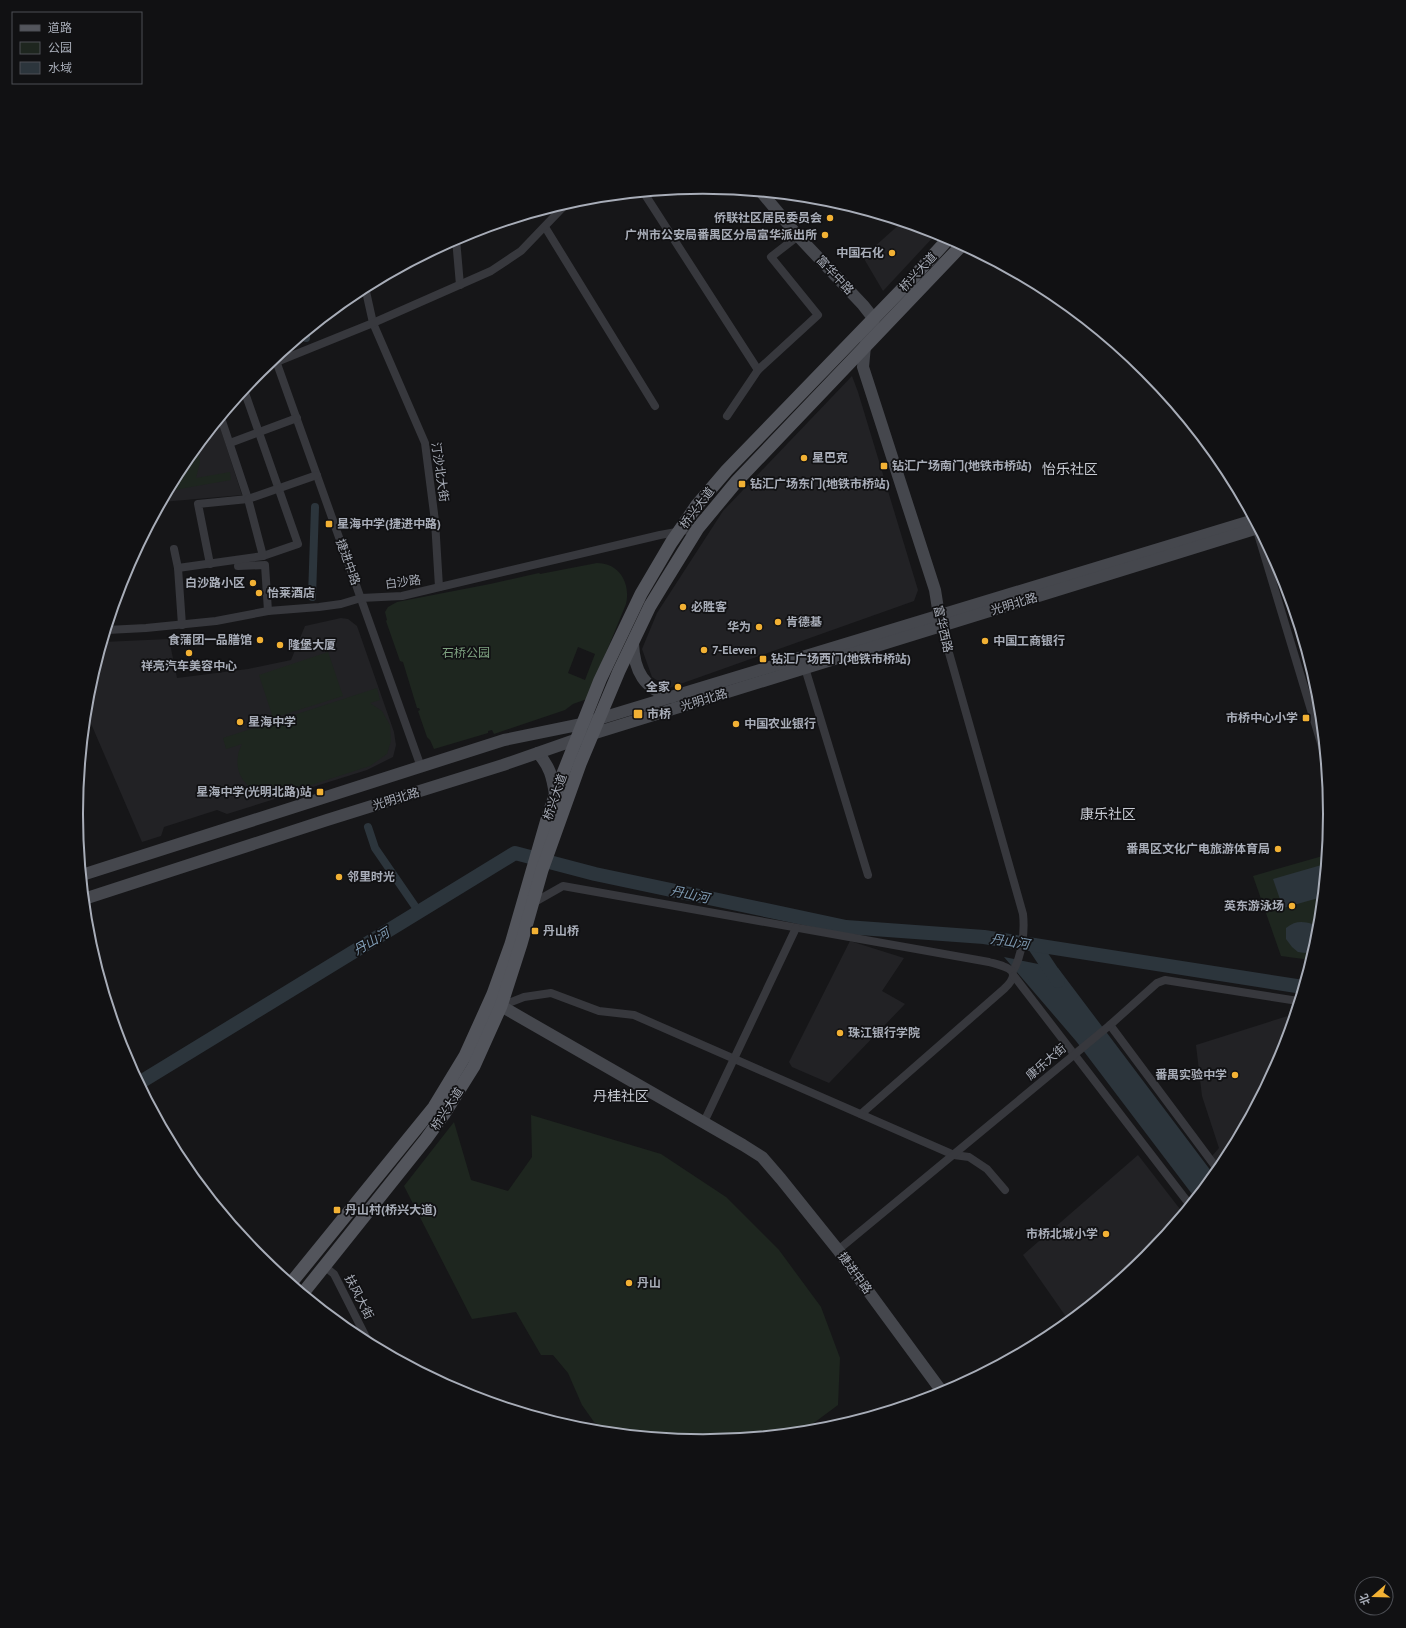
<svg xmlns="http://www.w3.org/2000/svg" width="1406" height="1628" viewBox="0 0 1406 1628" font-family="'PT Sans','Noto Sans SC',sans-serif">
<style>
.built{fill:#222225}
.green{fill:#1e261f;fill-rule:evenodd}
.water{fill:#2c353c}
.lines{fill:none;stroke-linecap:round;stroke-linejoin:round}
.canal{stroke:#2c353c;stroke-width:8}
.river{stroke:#2c353c;stroke-width:14}
.street{stroke:#37383d;stroke-width:8}
.secondary{stroke:#45474d;stroke-width:12}
.primary{stroke:#53555c;stroke-width:13}
.poi-dot{fill:#f2b134;stroke:#111113;stroke-width:1.5}
.labels{text-anchor:middle;stroke-width:3.5;stroke-linejoin:round;paint-order:stroke}
.poi-label{font-size:12px;font-weight:bold;fill:#a8adb8;stroke:#111113;text-anchor:start}
.street-label{font-size:12px;fill:#a8adb8;stroke:#111113}
.park-label{font-size:12px;fill:#7fa381;stroke:#111113}
.water-label{font-size:13px;font-style:italic;fill:#7f9bb3;stroke:#111113}
.quarter-label{font-size:14px;fill:#c9ccd4;stroke:#111113}
.rim{fill:none;stroke:#a8adb8;stroke-width:2}
</style>
<rect width="100%" height="100%" fill="#161618"/>
<g class="built">
<polygon points="902,222 937,233 883,291 863,257"/>
<polygon points="852,376 858,392 918,590 914,601 669,688 652,677 642,649 657,613 723,511"/>
<polygon points="218,421 242,495 162,502 182,465"/>
<polygon points="341,618 348,619 357,626 394,732 396,745 393,757 367,770 227,814 217,810 164,827 161,836 142,842 86,712 88,691 103,642 169,639 177,678 248,669 291,660 305,626"/>
<polygon points="850,941 904,958 882,991 905,1004 829,1083 792,1067 789,1062"/>
<polygon points="1294,1014 1282,1054 1224,1163 1220,1168 1212,1156 1219,1148 1202,1096 1196,1045"/>
<polygon points="1138,1155 1183,1213 1146,1258 1069,1321 1023,1255"/>
</g>
<g class="green">
<polygon points="197,446 200,462 196,478 230,472 231,480 168,491 182,465"/>
<path d="M597,563c22,0 34,20 29,41l-39,95 -14,5 -8,6 -71,24 -2,-4 -4,1v2l-54,16 -4,-9 -3,-3 -9,-26 2,-1 -1,-2h-2l-14,-46 -3,-1 -14,-40 1,-1 -2,-8 3,-5 9,-5 93,-18 49,-11 1,1zM578,647l17,7 -10,26 -17,-7z"/>
<polygon points="328,652 343,696 273,718 259,675"/>
<path d="M377,688l3,12 -10,3 12,8 8,14 1,16 -4,13 -17,12 -99,32c-19,-6 -37,-19 -33,-42 0,-4 3,-9 4,-12l-16,5 -3,-11z"/>
<polygon points="1326,855 1318,937 1311,960 1281,956 1253,876"/>
<polygon points="531,1115 661,1154 726,1197 779,1250 821,1307 840,1358 838,1405 803,1431 703,1441 607,1432 594,1422 582,1405 568,1373 553,1355 541,1355 516,1312 472,1319 404,1186 454,1122 471,1180 508,1191 532,1157"/>
</g>
<g class="water">
<polygon points="1325,864 1322,897 1283,908 1273,879"/>
<path d="M1320,920l-2,17 -4,11 -9,5 -7,-1 -6,-5 -6,-8v-11c9,-7 16,-7 26,-4z"/>
<polygon points="1004,957 1058,968 1214,1175 1195,1198 1076,1041"/>
</g>
<g class="lines">
<g class="canal">
<polyline points="306,338 306,333"/>
<polyline points="312,597 315,507"/>
<polyline points="368,827 375,848 419,912"/>
</g>
<g class="river">
<polyline points="1034,945 1058,981"/>
<polyline points="139,1083 515,853 595,874 846,927 984,937 1303,987"/>
</g>
<g class="street">
<polyline points="644,193 758,370"/>
<polyline points="545,227 655,406"/>
<polyline points="456,239 460,285"/>
<polyline points="365,287 373,323 425,443 435,521 439,587"/>
<polyline points="275,358 421,767"/>
<polyline points="264,367 373,323 491,271 521,251 567,203"/>
<polyline points="244,390 298,544 263,556"/>
<polyline points="727,416 758,370 818,315 771,257 798,236"/>
<polyline points="230,443 297,418"/>
<polyline points="1255,524 1324,753"/>
<polyline points="174,549 178,568"/>
<polyline points="210,564 198,504 248,499 221,418"/>
<polyline points="238,566 265,565 268,611"/>
<path d="M940,621l83,293c2,18 -1,41 -10,57"/>
<polyline points="182,625 178,568 263,556 248,499 317,475"/>
<polyline points="107,630 146,628 216,621 268,611 319,607 341,604 361,598 402,596 660,535 698,528"/>
<polyline points="805,668 868,875"/>
<path d="M533,903l30,-17 426,76c18,5 35,8 15,27l-143,125"/>
<polyline points="1014,976 1190,1205"/>
<polyline points="501,1006 524,997 551,993 599,1011 634,1015 954,1155 969,1157 987,1169 1005,1190"/>
<polyline points="1110,1025 1218,1170"/>
<polyline points="704,1122 796,928"/>
<polyline points="838,1250 1110,1025 1157,983 1165,980 1298,1001"/>
<polyline points="324,1266 334,1274 369,1343"/>
</g>
<g class="secondary">
<polyline points="762,193 798,236 863,305 874,319 865,346 863,367 935,590 939,615"/>
<path d="M633,643c1,28 11,46 39,54"/>
<path d="M538,753c12,14 14,23 17,41"/>
<polyline points="82,875 504,740 582,724 1254,520"/>
<polyline points="84,899 327,820 503,765 592,734 1258,528"/>
<polyline points="501,1006 743,1145 762,1157 781,1179 838,1250 943,1393"/>
</g>
<g class="primary">
<polyline points="291,1283 434,1107 465,1056 493,994 511,944 548,816 562,776 600,680 641,594 671,543 697,505 727,470 910,281 949,238"/>
<polyline points="303,1293 426,1139 444,1114 474,1066 501,1006 521,944 542,870 580,764 619,671 650,606 664,583 698,528 737,481 962,245"/>
</g>
</g>
<g class="poi-dot">
<circle cx="830" cy="218" r="4"/>
<circle cx="825" cy="235" r="4"/>
<circle cx="892" cy="253" r="4"/>
<circle cx="804" cy="458" r="4"/>
<rect x="880" y="462" width="8" height="8" rx="2"/>
<rect x="738" y="480" width="8" height="8" rx="2"/>
<rect x="325" y="520" width="8" height="8" rx="2"/>
<circle cx="253" cy="583" r="4"/>
<circle cx="259" cy="593" r="4"/>
<circle cx="683" cy="607" r="4"/>
<circle cx="778" cy="622" r="4"/>
<circle cx="759" cy="627" r="4"/>
<circle cx="260" cy="640" r="4"/>
<circle cx="985" cy="641" r="4"/>
<circle cx="280" cy="645" r="4"/>
<circle cx="704" cy="650" r="4"/>
<circle cx="189" cy="653" r="4"/>
<rect x="759" y="655" width="8" height="8" rx="2"/>
<circle cx="678" cy="687" r="4"/>
<rect x="633" y="709" width="10" height="10" rx="2"/>
<rect x="1302" y="714" width="8" height="8" rx="2"/>
<circle cx="240" cy="722" r="4"/>
<circle cx="736" cy="724" r="4"/>
<rect x="316" y="788" width="8" height="8" rx="2"/>
<circle cx="1278" cy="849" r="4"/>
<circle cx="339" cy="877" r="4"/>
<circle cx="1292" cy="906" r="4"/>
<rect x="531" y="927" width="8" height="8" rx="2"/>
<circle cx="840" cy="1033" r="4"/>
<circle cx="1235" cy="1075" r="4"/>
<rect x="333" y="1206" width="8" height="8" rx="2"/>
<circle cx="1106" cy="1234" r="4"/>
<circle cx="629" cy="1283" r="4"/>
</g>
<g class="labels">
<g class="poi-label">
<text x="822" y="222" text-anchor="end">侨联社区居民委员会</text>
<text x="817" y="239" text-anchor="end">广州市公安局番禺区分局富华派出所</text>
<text x="884" y="257" text-anchor="end">中国石化</text>
<text x="812" y="462">星巴克</text>
<text x="892" y="470">钻汇广场南门(地铁市桥站)</text>
<text x="750" y="488">钻汇广场东门(地铁市桥站)</text>
<text x="337" y="528">星海中学(捷进中路)</text>
<text x="245" y="587" text-anchor="end">白沙路小区</text>
<text x="267" y="597">怡莱酒店</text>
<text x="691" y="611">必胜客</text>
<text x="786" y="626">肯德基</text>
<text x="751" y="631" text-anchor="end">华为</text>
<text x="252" y="644" text-anchor="end">食蒲团一品膳馆</text>
<text x="993" y="645">中国工商银行</text>
<text x="288" y="649">隆堡大厦</text>
<text x="712" y="654">7-Eleven</text>
<text x="771" y="663">钻汇广场西门(地铁市桥站)</text>
<text x="189" y="670" text-anchor="middle">祥亮汽车美容中心</text>
<text x="670" y="691" text-anchor="end">全家</text>
<text x="647" y="718">市桥</text>
<text x="1298" y="722" text-anchor="end">市桥中心小学</text>
<text x="248" y="726">星海中学</text>
<text x="744" y="728">中国农业银行</text>
<text x="312" y="796" text-anchor="end">星海中学(光明北路)站</text>
<text x="1270" y="853" text-anchor="end">番禺区文化广电旅游体育局</text>
<text x="347" y="881">邻里时光</text>
<text x="1284" y="910" text-anchor="end">英东游泳场</text>
<text x="543" y="935">丹山桥</text>
<text x="848" y="1037">珠江银行学院</text>
<text x="1227" y="1079" text-anchor="end">番禺实验中学</text>
<text x="345" y="1214">丹山村(桥兴大道)</text>
<text x="1098" y="1238" text-anchor="end">市桥北城小学</text>
<text x="637" y="1287">丹山</text>
</g>
<g class="street-label">
<text transform="translate(918 272) rotate(-47)" y="4">桥兴大道</text>
<text transform="translate(835 275) rotate(47)" y="4">富华中路</text>
<text transform="translate(440 472) rotate(82)" y="4">汀沙北大街</text>
<text transform="translate(697 508) rotate(-53)" y="4">桥兴大道</text>
<text transform="translate(348 562) rotate(70)" y="4">捷进中路</text>
<text transform="translate(403 582) rotate(-8)" y="4">白沙路</text>
<text transform="translate(1014 604) rotate(-17)" y="4">光明北路</text>
<text transform="translate(943 629) rotate(77)" y="4">富华西路</text>
<text transform="translate(704 700) rotate(-17)" y="4">光明北路</text>
<text transform="translate(555 797) rotate(-71)" y="4">桥兴大道</text>
<text transform="translate(396 799) rotate(-17)" y="4">光明北路</text>
<text transform="translate(1046 1062) rotate(-40)" y="4">康乐大街</text>
<text transform="translate(447 1109) rotate(-57)" y="4">桥兴大道</text>
<text transform="translate(855 1273) rotate(54)" y="4">捷进中路</text>
<text transform="translate(359 1297) rotate(63)" y="4">扶风大街</text>
</g>
<g class="park-label">
<text x="466" y="657">石桥公园</text>
</g>
<g class="water-label">
<text transform="translate(690 894) rotate(12)" y="5">丹山河</text>
<text transform="translate(371 941) rotate(-31)" y="5">丹山河</text>
<text transform="translate(1010 941) rotate(9)" y="5">丹山河</text>
</g>
<g class="quarter-label">
<text x="1070" y="474">怡乐社区</text>
<text x="1108" y="819">康乐社区</text>
<text x="621" y="1101">丹桂社区</text>
</g>
</g>
<path d="M0 0H1406V1628H0ZM83 814a620 620 0 1 1 1240 0a620 620 0 1 1-1240 0Z" fill="#111113" fill-rule="evenodd"/>
<path class="rim" d="M83 814a620 620 0 1 1 1240 0a620 620 0 1 1-1240 0Z"/>
<rect x="12" y="12" width="130" height="72" fill="#111113" stroke="#4d4f55"/>
<rect x="20" y="25" width="20" height="6" fill="#53555c" stroke="#4d4f55"/>
<text x="48" y="32" font-size="12" fill="#a8adb8">道路</text>
<rect x="20" y="42" width="20" height="12" fill="#1e261f" stroke="#4d4f55"/>
<text x="48" y="52" font-size="12" fill="#a8adb8">公园</text>
<rect x="20" y="62" width="20" height="12" fill="#2c353c" stroke="#4d4f55"/>
<text x="48" y="72" font-size="12" fill="#a8adb8">水域</text>
<g transform="translate(1374 1596) rotate(250)"><circle r="19" fill="#111113" stroke="#4d4f55"/>
<path d="M0-3L7 15L0 10L-7 15Z" fill="#f2b134"/>
<text y="-6" font-size="11" font-weight="bold" text-anchor="middle" fill="#a8adb8">北</text>
</g>
</svg>
